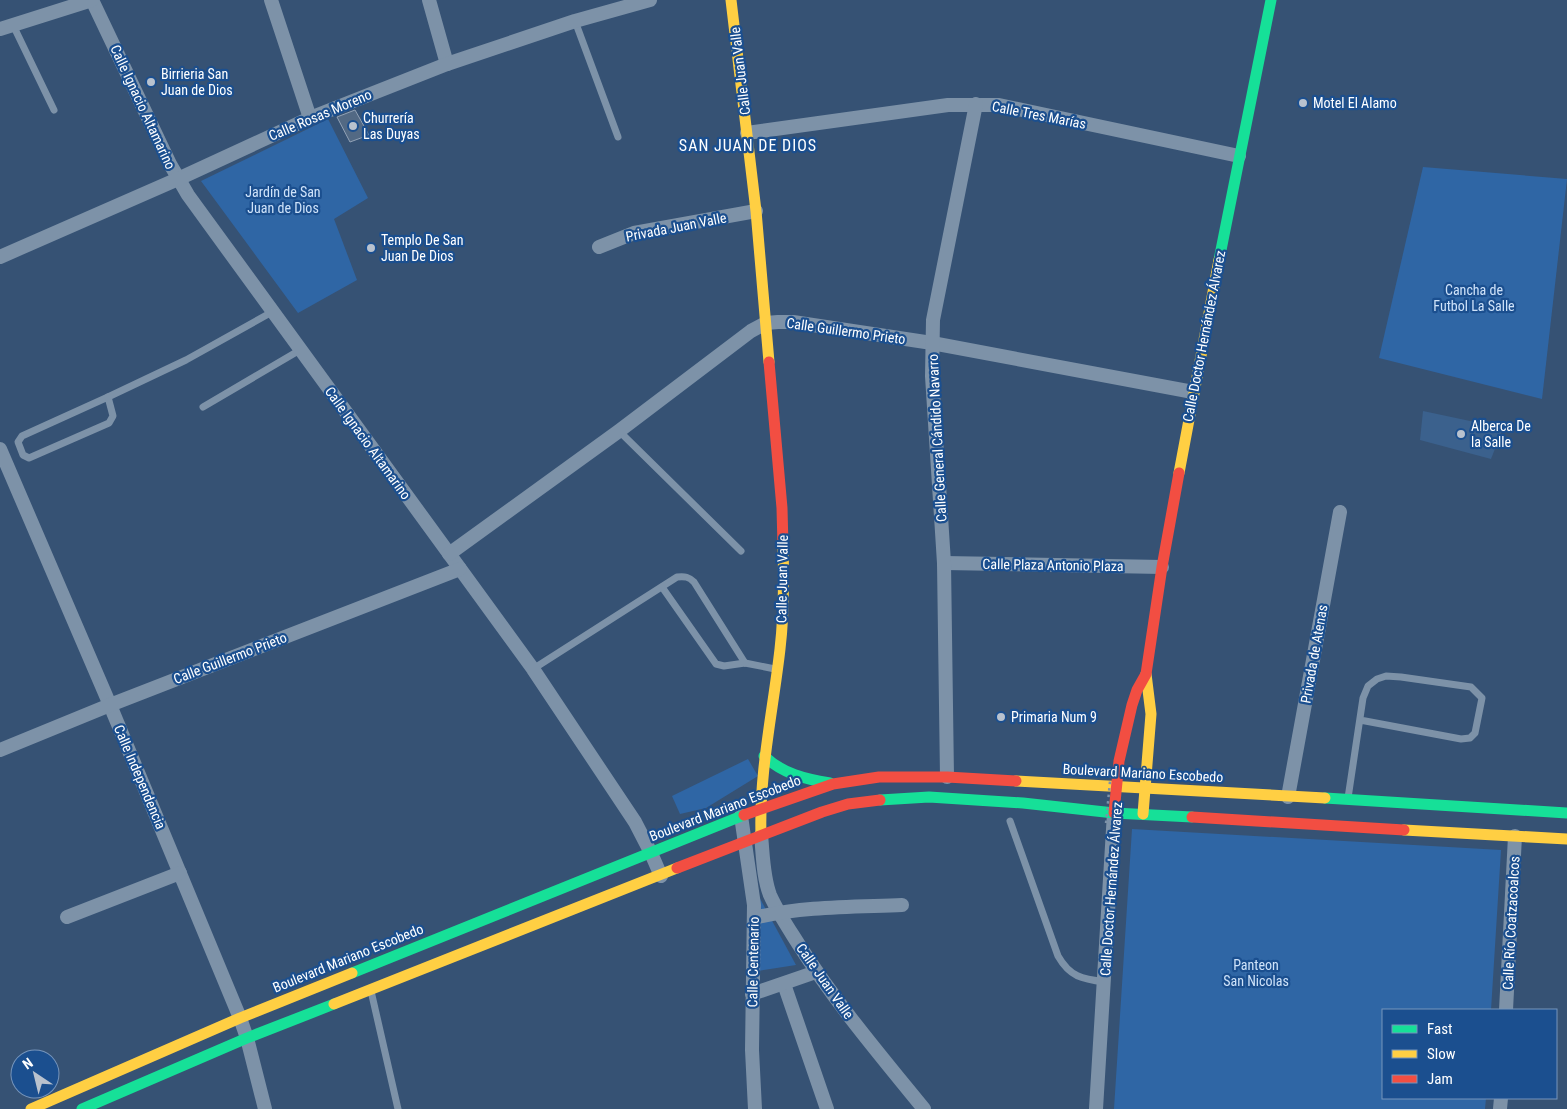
<svg xmlns="http://www.w3.org/2000/svg" width="1567" height="1109" viewBox="0 0 1567 1109" font-family="'Roboto Condensed',sans-serif">
<style>
.green{fill:#2f66a5}
.water{fill:#3b618d}
.building{fill:#526984;stroke:#92a2b6}
.lines{fill:none;stroke-linecap:round;stroke-linejoin:round}
.lane{stroke:#7d92a8;stroke-width:7}
.street{stroke:#7d92a8;stroke-width:14}
.fast{stroke:#16e098;stroke-width:11}
.slow{stroke:#ffcf43;stroke-width:11}
.jam{stroke:#f24e42;stroke-width:11}
.path-bridge{stroke:#7d92a8;stroke-width:2.5;stroke-dasharray:2.5 4;stroke-linecap:butt}
.poi-dot{fill:#b9c2ce;stroke:#1b4f8f;stroke-width:2}
.labels{text-anchor:middle;stroke-width:4.5;stroke-linejoin:round;paint-order:stroke}
.street-label{font-size:14px;fill:#fff;stroke:#1b4f8f}
.poi-label{font-size:14px;fill:#fff;stroke:#1b4f8f;text-anchor:start}
.park-label{font-size:14px;fill:#cfe3fa;stroke:#1b4f8f}
.quarter-label{font-size:16px;letter-spacing:1px;fill:#fff;stroke:#1b4f8f}
</style>
<rect width="100%" height="100%" fill="#365274"/>
<g class="green">
<polygon points="328,119 368,198 334,219 357,280 298,313 201,181"/>
<polygon points="1423,167 1567,179 1542,399 1379,358"/>
<polygon points="748,759 758,776 706,808 680,814 672,796"/>
<polygon points="1132,829 1501,850 1491,1010 1383,1010 1383,1098 1486,1098 1485,1109 1114,1109"/>
<polygon points="757,893 796,965 758,971"/>
</g>
<polygon class="water" points="1423,411 1503,428 1491,459 1420,440"/>
<polygon class="building" points="355,110 369,135 350,142 337,117"/>
<g class="lines">
<g class="lane">
<polyline points="575,21 618,137"/>
<polyline points="13,25 54,110"/>
<polygon points="108,397 113,416 109,423 29,458 23,455 18,442 22,436"/>
<polyline points="108,397 186,360 272,312"/>
<polyline points="203,407 300,350"/>
<polyline points="619,431 741,551"/>
<polyline points="662,587 716,664 724,666 745,663 775,669"/>
<path d="M533,669l144,-92c8,-1 12,0 17,5l51,81"/>
<polyline points="1348,798 1363,698 1368,686 1377,679 1386,676 1401,677 1471,687 1482,698 1475,733 1470,738 1461,739 1360,720"/>
<path d="M1010,821l48,135c12,21 24,23 47,26"/>
<polyline points="371,991 398,1109"/>
</g>
<g class="street">
<polyline points="92,0 170,164 188,195 533,669 635,822 651,853 661,876"/>
<polyline points="271,0 310,118"/>
<polyline points="429,0 447,64"/>
<polyline points="0,29 92,0"/>
<polyline points="747,133 948,105 999,105 1239,156"/>
<polyline points="599,247 634,233 756,211"/>
<polyline points="0,257 178,179 310,118 447,64 575,21 650,0"/>
<polyline points="0,449 110,705 240,1018 247,1038 265,1109"/>
<polyline points="449,554 619,431 751,331 766,323 778,322 793,322 932,343 1193,392"/>
<polyline points="944,563 1162,567"/>
<polyline points="0,750 110,705 460,569"/>
<polyline points="947,777 944,563 932,376 933,320 976,104"/>
<polyline points="1288,797 1340,512"/>
<polyline points="741,816 754,905 752,1050 755,1109"/>
<path d="M761,835c2,20 2,42 9,60 8,18 19,34 29,50 37,58 81,110 125,164"/>
<polyline points="67,917 180,873"/>
<path d="M754,918c48,-12 99,-11 148,-13"/>
<polyline points="784,984 827,1109"/>
<polyline points="752,994 816,972"/>
<polyline points="1506,1010 1515,836"/>
<polyline points="1096,1109 1114,813"/>
<polyline points="1500,1109 1501,1098"/>
</g>
<g class="fast">
<polyline points="1219,260 1271,0"/>
<path d="M764,756c19,18 41,23 66,27"/>
<polyline points="1325,798 1567,813"/>
<polyline points="880,800 929,797 1023,803 1114,813 1192,817"/>
<polyline points="352,973 744,815"/>
<polyline points="82,1109 247,1038 334,1004"/>
</g>
<g class="slow">
<polyline points="731,0 756,211 769,362"/>
<polyline points="1179,473 1219,260"/>
<polyline points="1016,781 1325,798"/>
<polyline points="1143,814 1151,714 1146,674"/>
<polyline points="1404,830 1567,839"/>
<path d="M761,835c-2,-63 12,-124 19,-186 4,-34 4,-69 3,-103"/>
<polyline points="334,1004 677,868"/>
<polyline points="31,1109 240,1018 352,973"/>
</g>
<g class="jam">
<polyline points="769,362 782,508 783,546"/>
<polyline points="1114,813 1119,761 1132,705 1137,690 1146,674 1162,567 1179,473"/>
<polyline points="744,815 833,784 879,777 947,777 1016,781"/>
<polyline points="1192,817 1404,830"/>
<polyline points="677,868 822,812 848,804 880,800"/>
</g>
<polyline class="path-bridge" points="1106,823 1111,771"/>
</g>
<g class="poi-dot">
<circle cx="151" cy="82" r="5"/>
<circle cx="1303" cy="103" r="5"/>
<circle cx="353" cy="126" r="5"/>
<circle cx="371" cy="248" r="5"/>
<circle cx="1461" cy="434" r="5"/>
<circle cx="1001" cy="717" r="5"/>
</g>
<g class="labels">
<g class="street-label">
<text transform="translate(740 71) rotate(-97)" y="5">Calle Juan Valle</text>
<text transform="translate(143 107) rotate(65)" y="5">Calle Ignacio Altamarino</text>
<text transform="translate(320 115) rotate(-23)" y="5">Calle Rosas Moreno</text>
<text transform="translate(1039 115) rotate(11)" y="5">Calle Tres Marías</text>
<text transform="translate(676 227) rotate(-11)" y="5">Privada Juan Valle</text>
<text transform="translate(846 331) rotate(8)" y="5">Calle Guillermo Prieto</text>
<text transform="translate(1204 336) rotate(-79)" y="5">Calle Doctor Hernández Álvarez</text>
<text transform="translate(937 438) rotate(-93)" y="5">Calle General Cándido Navarro</text>
<text transform="translate(368 443) rotate(54)" y="5">Calle Ignacio Altamarino</text>
<text transform="translate(1053 565) rotate(1)" y="5">Calle Plaza Antonio Plaza</text>
<text transform="translate(782 579) rotate(-89)" y="5">Calle Juan Valle</text>
<text transform="translate(1314 654) rotate(-80)" y="5">Privada de Atenas</text>
<text transform="translate(230 658) rotate(-21)" y="5">Calle Guillermo Prieto</text>
<text transform="translate(1143 773) rotate(3)" y="5">Boulevard Mariano Escobedo</text>
<text transform="translate(140 777) rotate(67)" y="5">Calle Independencia</text>
<text transform="translate(725 808) rotate(-21)" y="5">Boulevard Mariano Escobedo</text>
<text transform="translate(1111 889) rotate(-86)" y="5">Calle Doctor Hernández Álvarez</text>
<text transform="translate(1511 923) rotate(-87)" y="5">Calle Río Coatzacoalcos</text>
<text transform="translate(348 958) rotate(-22)" y="5">Boulevard Mariano Escobedo</text>
<text transform="translate(753 962) rotate(-89)" y="5">Calle Centenario</text>
<text transform="translate(825 981) rotate(55)" y="5">Calle Juan Valle</text>
</g>
<g class="poi-label">
<text x="161" y="79">Birrieria San<tspan x="161" dy="16">Juan de Dios</tspan></text>
<text x="1313" y="108">Motel El Alamo</text>
<text x="363" y="123">Churrería<tspan x="363" dy="16">Las Duyas</tspan></text>
<text x="381" y="245">Templo De San<tspan x="381" dy="16">Juan De Dios</tspan></text>
<text x="1471" y="431">Alberca De<tspan x="1471" dy="16">la Salle</tspan></text>
<text x="1011" y="722">Primaria Num 9</text>
</g>
<g class="park-label">
<text x="283" y="197">Jardín de San<tspan x="283" dy="16">Juan de Dios</tspan></text>
<text x="1474" y="295">Cancha de<tspan x="1474" dy="16">Futbol La Salle</tspan></text>
<text x="1256" y="970">Panteon<tspan x="1256" dy="16">San Nicolas</tspan></text>
</g>
<g class="quarter-label">
<text x="748" y="151">SAN JUAN DE DIOS</text>
</g>
</g>
<rect x="1382" y="1009" width="175" height="90" fill="#1b4f8f" stroke="#7695bc"/>
<rect x="1392" y="1025" width="25" height="8" fill="#16e098" stroke="#7695bc"/>
<text x="1427" y="1034" font-size="15" fill="#ffffff">Fast</text>
<rect x="1392" y="1050" width="25" height="8" fill="#ffcf43" stroke="#7695bc"/>
<text x="1427" y="1059" font-size="15" fill="#ffffff">Slow</text>
<rect x="1392" y="1075" width="25" height="8" fill="#f24e42" stroke="#7695bc"/>
<text x="1427" y="1084" font-size="15" fill="#ffffff">Jam</text>
<g transform="translate(35 1074) rotate(325)"><circle r="24" fill="#1b4f8f" stroke="#7695bc"/>
<path d="M0-4L9 19L0 12L-9 19Z" fill="#b9c2ce"/>
<text y="-8" font-size="14" font-weight="bold" text-anchor="middle" fill="#ffffff">N</text>
</g>
</svg>
